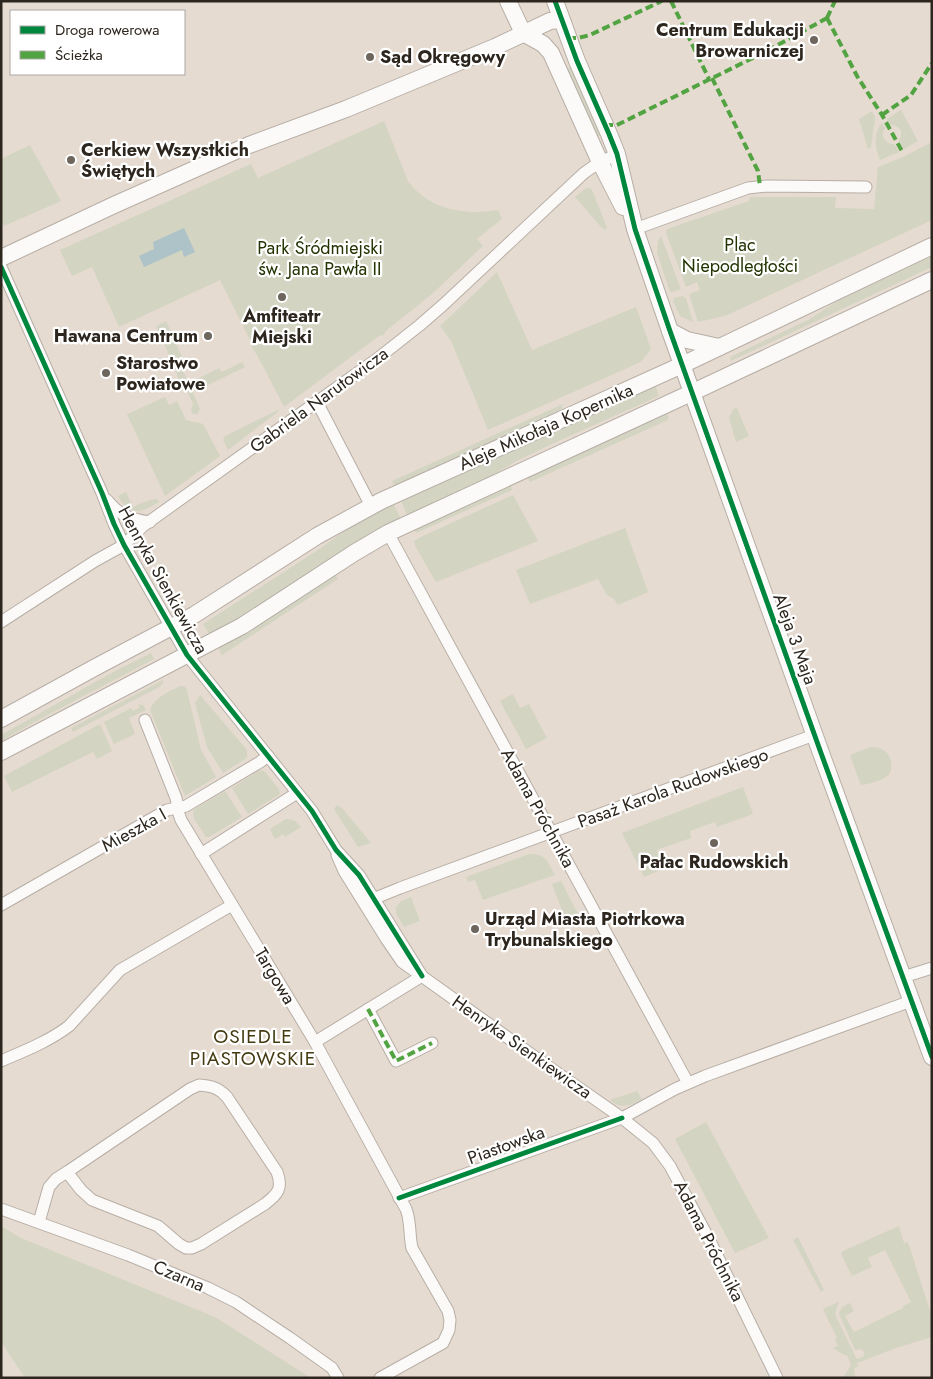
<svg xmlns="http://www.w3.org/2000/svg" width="933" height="1379" viewBox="0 0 933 1379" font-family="Jost,sans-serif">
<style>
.green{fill:#d3d4c2}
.water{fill:#adc3c8}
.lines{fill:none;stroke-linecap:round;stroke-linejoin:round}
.street-casing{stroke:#b7aea6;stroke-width:13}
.secondary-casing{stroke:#b7aea6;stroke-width:18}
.street{stroke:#fbfaf8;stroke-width:11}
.secondary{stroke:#fbfaf8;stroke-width:16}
.quiet{stroke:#52a341;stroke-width:4;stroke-dasharray:8 4;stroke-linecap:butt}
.cycleway-casing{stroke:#fff;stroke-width:8}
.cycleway{stroke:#00873e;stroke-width:5}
.poi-dot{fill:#6e655c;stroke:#fff;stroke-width:2}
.labels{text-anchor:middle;stroke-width:4.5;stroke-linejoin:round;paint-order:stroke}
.poi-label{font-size:18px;font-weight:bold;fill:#2d261e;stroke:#fff;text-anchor:start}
.park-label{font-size:18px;fill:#233302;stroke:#fff}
.street-label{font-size:18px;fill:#2d261e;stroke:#fff}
.neighbourhood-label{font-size:19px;letter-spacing:1px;fill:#443b11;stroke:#fff}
</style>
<rect width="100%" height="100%" fill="#e6dbd0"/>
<g class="green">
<polygon points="573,66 603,135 596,137 566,69"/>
<path d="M901,110l17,31 -14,8 -5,-8c5,-9 1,-16 -9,-16l-3,-6z"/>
<polygon points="872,111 875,117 875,119 871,147 868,149 859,119"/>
<path d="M384,121l24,60c20,28 57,35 90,29l4,9 -25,20 6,7 -51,48 -46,37 -2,4 -5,1 -95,71 -20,-39 -13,-23 1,-1 -32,-64 -101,47 -27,-60 -20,9 -12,-26 191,-86 7,14z"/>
<path d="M882,123l3,5c-5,8 0,16 9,16l5,8 -19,8c-5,-11 -7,-28 2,-37z"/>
<polygon points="932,142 932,220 725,316 698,322 689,294 700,290 697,282 686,287 666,233 667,229 749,201 750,197 836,197 835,208 874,209 878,167 903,157"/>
<polygon points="30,145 61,201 4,226 1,220 1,157 3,158"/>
<polygon points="586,188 589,188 592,190 607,228 606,230 602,228 575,197"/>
<polygon points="661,236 681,289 672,292 670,292 657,253 658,241"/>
<polygon points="932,256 932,267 731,361 730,357 808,320 839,300"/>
<polygon points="497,272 532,350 636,307 651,349 641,362 488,430 451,341 440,326"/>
<polygon points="682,296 686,298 693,322 680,316 673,301 674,298"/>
<polygon points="166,321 186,366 182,368 200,409 197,414 193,414 191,411 193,404 185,386 180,384 175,368 156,326"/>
<polygon points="242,362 245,367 202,388 197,379 219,368 222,372"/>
<polygon points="655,385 659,396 554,443 515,462 479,483 407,516 401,500"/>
<polygon points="165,397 169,405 177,401 186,420 203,424 220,456 165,496 127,414"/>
<polygon points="563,404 561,410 557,413 395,487 392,481"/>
<polygon points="737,408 749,436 736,442 729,418 733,409"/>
<polygon points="278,410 279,411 228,450 223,440 225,436"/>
<polygon points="667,414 669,417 668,420 530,482 527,477"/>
<polygon points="510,485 512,490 416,533 414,528"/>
<path d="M126,492l7,15c8,-4 15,-7 24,-8l2,3c-17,11 -30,15 -41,-6z"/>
<polygon points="513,495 538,541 436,582 415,546 414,541 425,535"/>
<polygon points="393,503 401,519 236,621 210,635 203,624 321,548 360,520"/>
<polygon points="625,528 648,592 618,605 614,599 607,595 598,579 530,604 516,570"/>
<polygon points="335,575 338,579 222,655 219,650 219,647"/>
<polygon points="151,653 154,659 40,719 1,741 1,735 115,671"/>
<polygon points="163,680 163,683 161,686 73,732 71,728"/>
<path d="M181,686h4l2,4 14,60 15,27 -31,19 -35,-86c3,-11 20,-20 31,-24z"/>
<polygon points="513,694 520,708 529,704 547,738 526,749 500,701"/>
<polygon points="200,695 247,750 247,757 245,759 223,773 207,747 195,703"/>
<polygon points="138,704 143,705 146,710 129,718 135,734 114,744 104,722 131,708 133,711 140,707"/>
<polygon points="100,724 112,751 97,759 93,752 12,792 4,776"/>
<path d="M871,747c12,-1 23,9 20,22 -1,4 -1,5 -4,7 -6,5 -18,8 -26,9l-11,-29 2,-2z"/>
<polygon points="262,770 265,772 279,789 280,794 248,814 232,788 258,771"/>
<polygon points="743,787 753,814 717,827 715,822 690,831 691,838 657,850 660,860 658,864 661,870 644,877 622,833"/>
<polygon points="225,791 242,817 209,837 206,837 194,819 193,812 195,809"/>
<polygon points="337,805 342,808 371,843 358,847 334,809"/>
<polygon points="286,819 294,820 301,827 285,837 283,834 275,839 270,830 271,828"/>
<path d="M529,854c18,0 18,7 26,21l-72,25 -8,-20 -7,2 -2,-5z"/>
<polygon points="561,881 578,914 565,918 552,884"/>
<polygon points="411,897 420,921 404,927 396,914 396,907 401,901"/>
<path d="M637,1091l5,8c-11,6 -21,11 -32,1z"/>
<polygon points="706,1122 769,1238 735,1253 675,1139"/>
<polygon points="1,1226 21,1238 215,1317 311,1378 25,1378 1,1342"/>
<polygon points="899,1226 904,1243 908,1242 932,1317 932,1337 896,1348 857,1363 858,1367 854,1368 855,1378 840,1378 845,1375 851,1365 847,1355 844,1355 833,1348 838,1346 835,1340 837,1338 823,1309 839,1302 835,1314 856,1358 858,1359 864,1356 864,1352 861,1349 855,1350 839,1314 842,1307 850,1303 854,1311 845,1316 854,1332 903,1308 903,1306 911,1302 885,1250 868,1258 872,1267 852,1276 841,1254 843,1251"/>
<polygon points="798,1237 824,1290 821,1292 793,1240"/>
</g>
<polygon class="water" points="184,228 195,252 184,257 182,250 144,267 139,256 154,249 153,242"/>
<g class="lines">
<g class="street-casing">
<g id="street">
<polyline points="635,229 748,188 767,186 866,187"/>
<polyline points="1,267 102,493 114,524 124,545 187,655 312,811 336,850 359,875 422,976"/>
<polyline points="317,402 371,506"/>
<path d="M107,500c13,16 23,19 43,22"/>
<polyline points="388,533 688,1083"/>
<polyline points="1,622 95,561 124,545 143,526 377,359 420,325 443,305 584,173 597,164 617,154"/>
<path d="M145,720l31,78 3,16 2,6 134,222 91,167c5,12 3,26 6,39l36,63 2,9 -1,10 -6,13 -63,35"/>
<polyline points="201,854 297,793"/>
<polyline points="337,855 344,871 387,940 402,962 556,1072 622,1118 653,1143 670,1166 709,1239 777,1378"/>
<polyline points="368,901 400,888 814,735"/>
<polyline points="1,905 167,810 186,806 260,762 268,756"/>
<polyline points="903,977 932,968"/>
<polyline points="368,1009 396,1061 432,1043"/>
<polyline points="315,1042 422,976"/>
<path d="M1,1061c23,-10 47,-19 68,-35l51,-56 112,-65"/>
<path d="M199,1085c13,1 20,3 28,12l50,75c6,16 1,22 -12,32l-64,40 -9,4h-6l-7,-4 -21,-18 -66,-26 -11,-10 -14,-18 123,-83z"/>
<polyline points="399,1198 622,1118 675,1089 705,1076 911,1001"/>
<polyline points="1,1209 128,1255 208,1288 236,1302 290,1338 332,1368 338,1378"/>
<polyline points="39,1222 49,1187 56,1179 67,1172"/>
</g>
</g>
<g class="secondary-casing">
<g id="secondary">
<polyline points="508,1 523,33 543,44 551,53 600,162 623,207"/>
<polyline points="555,1 577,61 609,134 617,154 635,229 670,331 821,753 932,1057"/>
<polyline points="1,258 114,205 249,145 346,109 495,47 550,21 558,20 563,23"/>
<polyline points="670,331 687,340 719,347"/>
<polyline points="1,719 94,668 194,615 317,536 381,501 682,365 932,246"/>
<polyline points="1,752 242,626 354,553 388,533 691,393 932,280"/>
</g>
</g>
<use href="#street" class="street"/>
<use href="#secondary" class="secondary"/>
<g class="quiet">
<polyline points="671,1 709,79"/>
<polyline points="827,18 857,76 882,115 903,153"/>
<polyline points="827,18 835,1"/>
<polyline points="568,38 578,38 590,35 662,1"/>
<polyline points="712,78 758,171 760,186"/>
<polyline points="882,115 911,95 932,63"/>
<polyline points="605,125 617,125 763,53 827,18"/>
<polyline points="368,1009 396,1061 432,1043"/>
</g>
<g class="cycleway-casing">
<g id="cycleway">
<polyline points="555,1 577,61 609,134 617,154 635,229 670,331 821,753 932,1057"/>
<polyline points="1,267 102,493 114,524 124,545 187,655 312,811 336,850 359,875 422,976"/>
<polyline points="399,1198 622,1118"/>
</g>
</g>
<use href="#cycleway" class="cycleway"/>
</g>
<g class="poi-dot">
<circle cx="814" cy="40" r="5"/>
<circle cx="370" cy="57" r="5"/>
<circle cx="71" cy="160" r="5"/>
<circle cx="282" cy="297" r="5"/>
<circle cx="208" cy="336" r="5"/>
<circle cx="106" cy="373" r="5"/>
<circle cx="714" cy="843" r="5"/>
<circle cx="475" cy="929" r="5"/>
</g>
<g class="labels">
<g class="poi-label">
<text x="804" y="36" text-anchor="end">Centrum Edukacji<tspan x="804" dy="21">Browarniczej</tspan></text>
<text x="380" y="63">Sąd Okręgowy</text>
<text x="81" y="156">Cerkiew Wszystkich<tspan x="81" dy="21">Świętych</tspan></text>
<text x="282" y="322" text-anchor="middle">Amfiteatr<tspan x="282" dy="21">Miejski</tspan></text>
<text x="198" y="342" text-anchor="end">Hawana Centrum</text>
<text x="116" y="369">Starostwo<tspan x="116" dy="21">Powiatowe</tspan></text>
<text x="714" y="868" text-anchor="middle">Pałac Rudowskich</text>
<text x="485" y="925">Urząd Miasta Piotrkowa<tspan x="485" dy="21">Trybunalskiego</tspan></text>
</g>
<g class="park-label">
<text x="740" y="251">Plac<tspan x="740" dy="21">Niepodległości</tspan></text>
<text x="320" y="254">Park Śródmiejski<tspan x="320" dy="21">św. Jana Pawła II</tspan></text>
</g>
<g class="street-label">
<text transform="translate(319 400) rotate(-36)" y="6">Gabriela Narutowicza</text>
<text transform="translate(546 427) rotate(-24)" y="6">Aleje Mikołaja Kopernika</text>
<text transform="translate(163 580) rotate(61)" y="6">Henryka Sienkiewicza</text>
<text transform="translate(795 639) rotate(70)" y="6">Aleja 3 Maja</text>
<text transform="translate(673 788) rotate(-20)" y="6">Pasaż Karola Rudowskiego</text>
<text transform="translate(538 808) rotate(61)" y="6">Adama Próchnika</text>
<text transform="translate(134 830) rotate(-29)" y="6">Mieszka I</text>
<text transform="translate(275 976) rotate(59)" y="6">Targowa</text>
<text transform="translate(522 1047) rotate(35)" y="6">Henryka Sienkiewicza</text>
<text transform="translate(506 1145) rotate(-20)" y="6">Piastowska</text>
<text transform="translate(709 1241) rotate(63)" y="6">Adama Próchnika</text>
<text transform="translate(179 1276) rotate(23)" y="6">Czarna</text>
</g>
<g class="neighbourhood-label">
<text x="253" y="1043">OSIEDLE<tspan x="253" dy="22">PIASTOWSKIE</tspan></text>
</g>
</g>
<rect width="933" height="1379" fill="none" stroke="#2d261e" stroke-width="5"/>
<rect x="10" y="10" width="175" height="65" fill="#ffffff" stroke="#aba8a5"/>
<rect x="20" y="26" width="25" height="8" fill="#00873e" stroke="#aba8a5"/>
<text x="55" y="35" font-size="15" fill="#2d261e">Droga rowerowa</text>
<rect x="20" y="51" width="25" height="8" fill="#52a341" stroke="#aba8a5"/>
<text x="55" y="60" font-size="15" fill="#2d261e">Ścieżka</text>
</svg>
